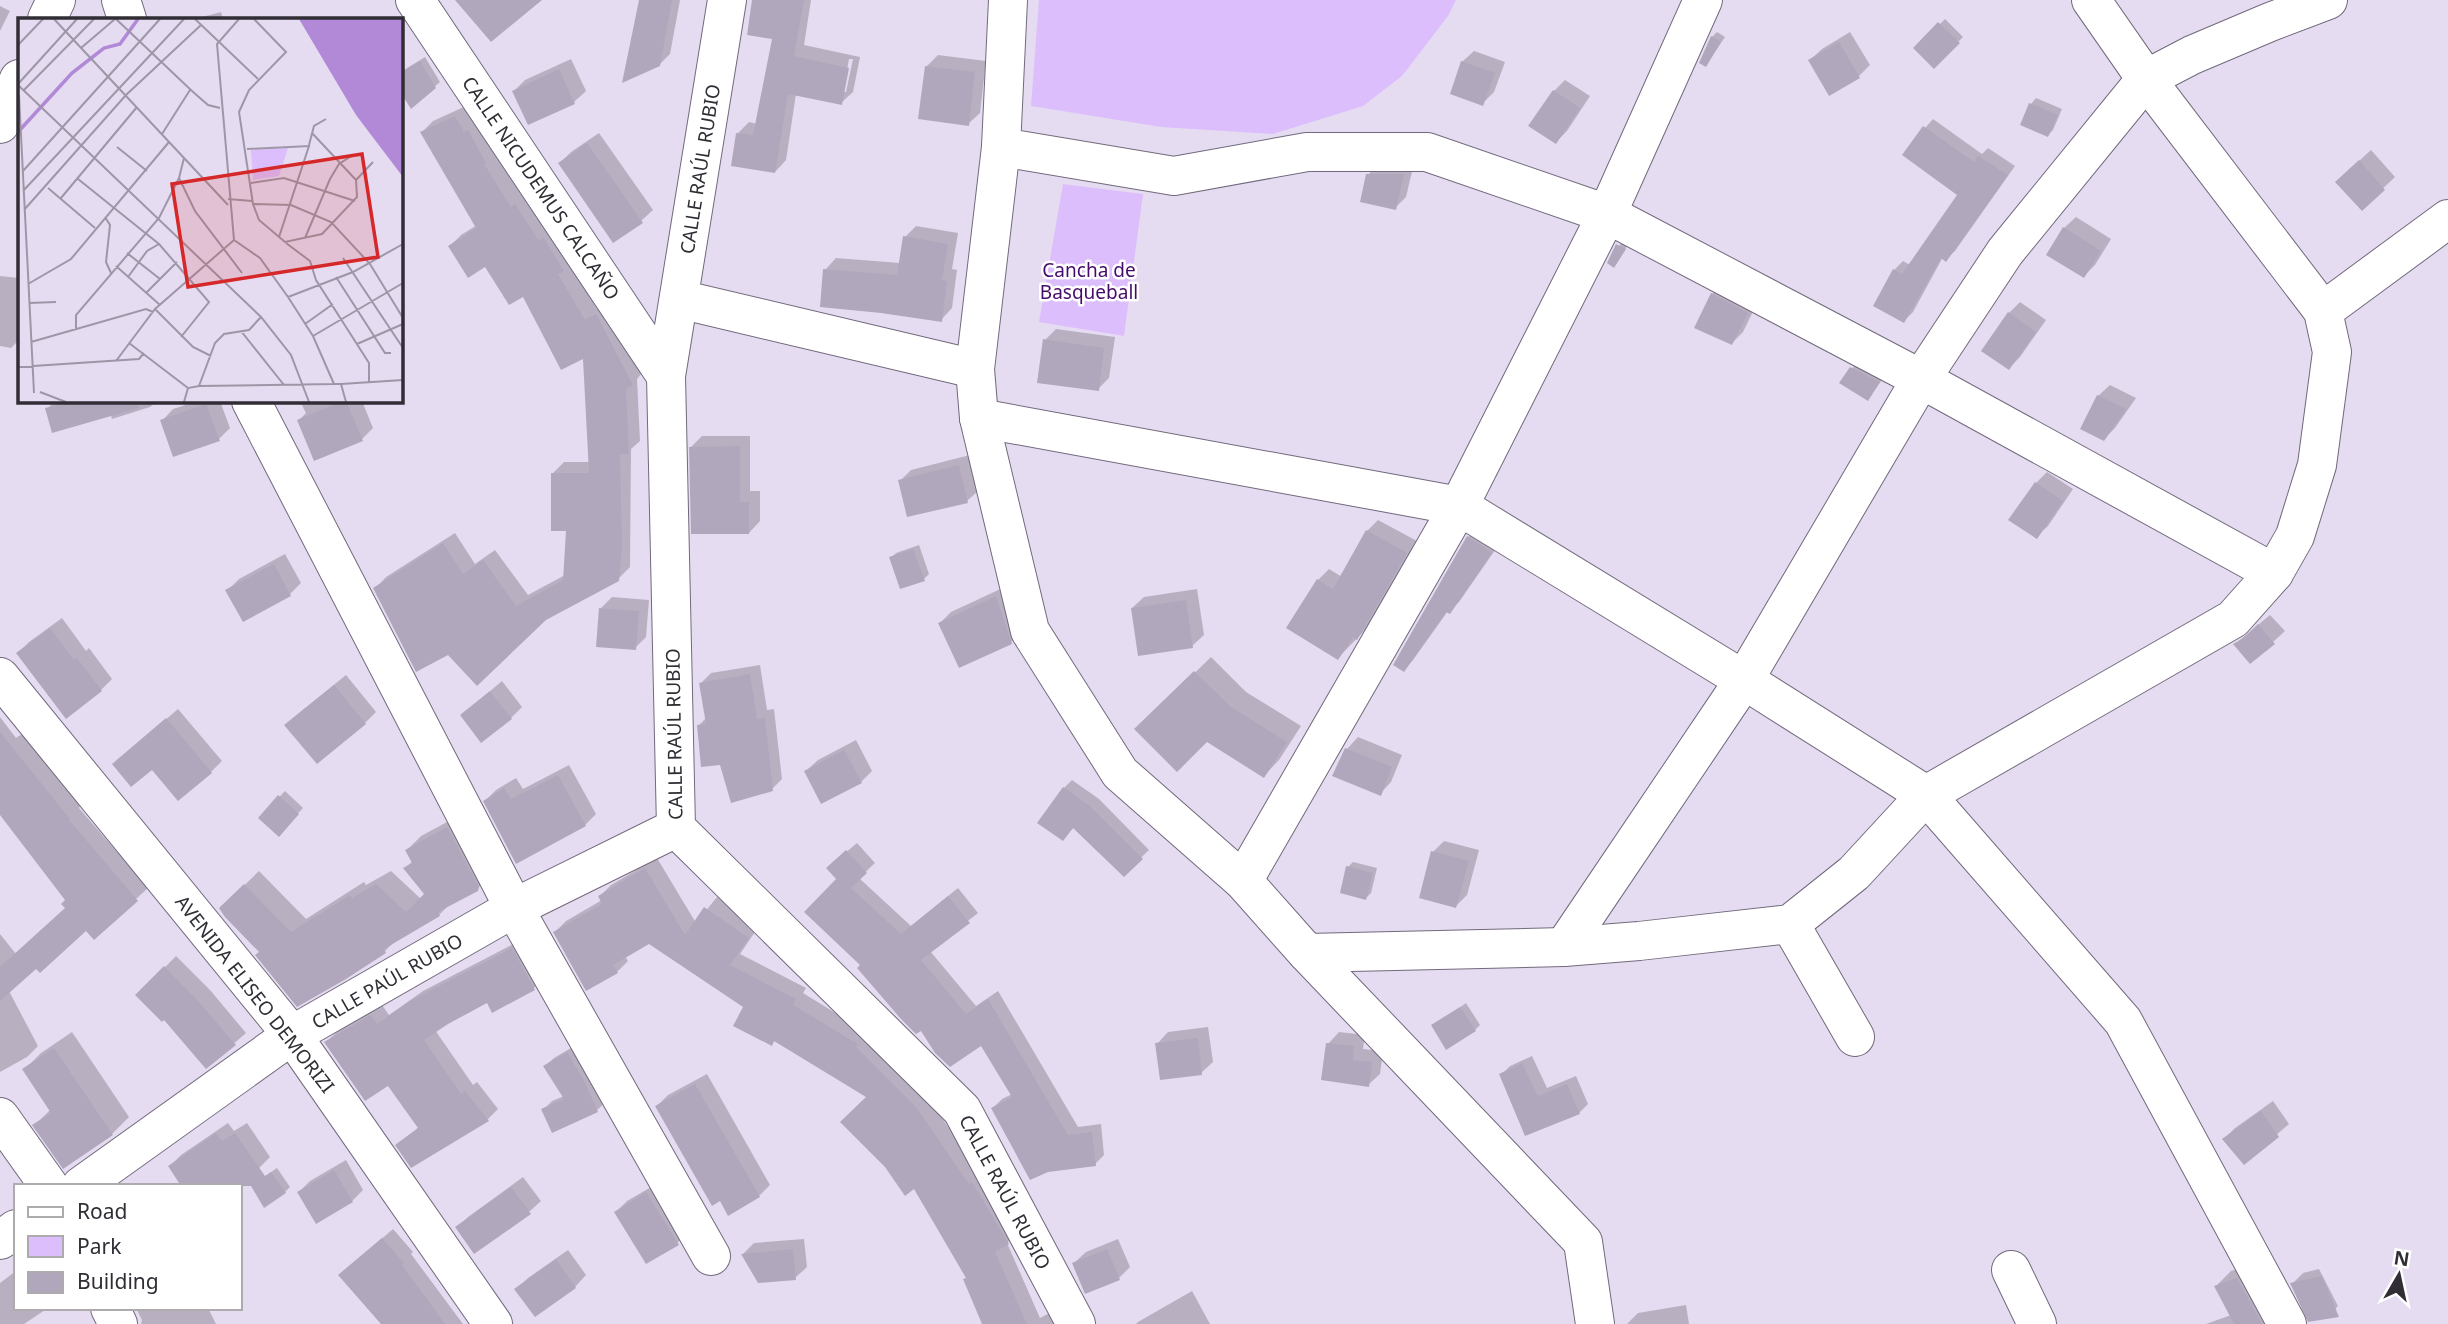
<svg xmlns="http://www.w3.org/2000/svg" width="2448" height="1324" viewBox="0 0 2448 1324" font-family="'Noto Sans',sans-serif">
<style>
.green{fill:#dcbefc}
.shadow{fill:#0003;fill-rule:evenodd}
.building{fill:#b1a7bc}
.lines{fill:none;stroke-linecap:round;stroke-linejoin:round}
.minor-casing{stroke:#72697c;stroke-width:40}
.minor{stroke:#fff;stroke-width:38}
.labels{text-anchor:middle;stroke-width:5;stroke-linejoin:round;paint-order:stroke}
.street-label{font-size:19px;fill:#312d35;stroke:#fff}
.park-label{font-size:19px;fill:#450b69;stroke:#fff}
.inset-river{fill:none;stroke:#b189d7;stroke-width:3.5}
.inset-road{fill:none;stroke:#9e96a6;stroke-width:2}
.view{fill:#d62828;fill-opacity:0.15;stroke:#d62828;stroke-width:3.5}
.inset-edge{fill:none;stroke:#312d35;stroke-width:3.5}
</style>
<rect width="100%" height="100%" fill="#e6dcf2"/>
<g class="green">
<polygon points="1039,0 1456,0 1448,16 1402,76 1363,106 1273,134 1161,127 1031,106"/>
<polygon points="1063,184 1143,194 1124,336 1039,322"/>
</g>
<g class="shadow">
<polygon points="641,0 680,0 670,54 659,65"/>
<path d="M754,0h57l-7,45 56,12 -7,35 -12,11 -45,-9 -10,66 -11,12 -37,-39 11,-11 8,2 17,-86zM849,59h4l-7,33h-3z"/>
<polygon points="0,6 10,11 0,31"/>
<polygon points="221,12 223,19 195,19"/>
<polygon points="1945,19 1963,37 1934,66 1916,48"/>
<polygon points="1717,32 1725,37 1706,65 1712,37"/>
<polygon points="1850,32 1870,65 1859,76 1810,60 1822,49"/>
<polygon points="1474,51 1505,62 1494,92 1483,103 1462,62"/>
<polygon points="938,55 986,61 980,113 968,124 926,67"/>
<polygon points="425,57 440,82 411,107 401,90 401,72"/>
<polygon points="571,59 586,91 574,102 528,123 514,91 525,80"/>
<polygon points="1565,80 1590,96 1567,131 1556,142 1530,126 1554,91"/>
<polygon points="2036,98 2062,109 2053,130 2048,135 2022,124 2031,104"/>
<polygon points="466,106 523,197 527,194 597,309 607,304 643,372 637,379 640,441 631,449 630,567 618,579 448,653 375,589 386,577 455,533 475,564 495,550 528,595 565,575 568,529 552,474 564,462 590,462 585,356 524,294 486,265 450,246 461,235 477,225 422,132 433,121"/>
<polygon points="1933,119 1982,154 1988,148 2015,166 1955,251 1946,259 1943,257 1913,312 1904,321 1875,305 1894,270 1903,261 1910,265 1959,195 1925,128"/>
<polygon points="599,133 653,210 641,221 560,163 571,152"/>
<polygon points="2371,150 2395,177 2362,208 2348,171"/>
<polygon points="1379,163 1414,163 1406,197 1395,208 1368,175"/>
<polygon points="2076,217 2111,239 2095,265 2084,276 2064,228"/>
<polygon points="916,226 958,233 952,269 957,270 952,308 941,320 825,270 836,258 900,263 905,237"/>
<polygon points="1623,240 1629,243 1614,266 1609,263"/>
<polygon points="0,276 19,278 19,340 11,348 0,346"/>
<polygon points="1723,283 1758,301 1743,332 1732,343 1712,294"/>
<polygon points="2020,302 2046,320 2020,357 2009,368 2009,313"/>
<polygon points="1056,329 1115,337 1109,378 1098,389 1045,340"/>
<polygon points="1857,362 1884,377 1868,399 1842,383"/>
<polygon points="2110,385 2136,398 2115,428 2104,439 2098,396"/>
<polygon points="55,401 155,401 156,402 150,407 112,419 109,408 47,409"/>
<polygon points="198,401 220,401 230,428 219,439 162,421 173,409"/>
<polygon points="300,401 362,401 373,428 362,439 299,420 306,413"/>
<polygon points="702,436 750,436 750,491 760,491 760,521 749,533 691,447"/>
<polygon points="970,455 979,490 967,501 900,481 911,470"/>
<polygon points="2047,472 2073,489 2048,526 2036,537 2011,519 2036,483"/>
<polygon points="1378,520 1417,541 1368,627 1338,658 1318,580 1329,569 1342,577 1367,531"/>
<polygon points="1478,528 1500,543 1459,602 1448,611 1413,660 1404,670 1468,537"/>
<polygon points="919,545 929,574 924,579 891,558 896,553"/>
<polygon points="285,554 301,583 290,594 228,590 239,579"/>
<polygon points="1007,586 1023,631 1011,642 940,623 951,612"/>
<polygon points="1197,589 1204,635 1192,646 1132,608 1144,597"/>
<polygon points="612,597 649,600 646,637 635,648 601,608"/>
<polygon points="2270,615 2285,631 2273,642 2235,644"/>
<polygon points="62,618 86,651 89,648 112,679 101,690 18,653 29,642"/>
<polygon points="1211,657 1246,692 1301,726 1279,760 1264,776 1207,740 1137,729"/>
<polygon points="760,665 767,710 774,709 782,779 772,789 721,763 698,726 707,717 701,683 711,673"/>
<polygon points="346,675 376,712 365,723 298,714"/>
<polygon points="502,681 522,707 511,718 462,715"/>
<polygon points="178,709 222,761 211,772 114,764"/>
<polygon points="0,717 16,738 22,734 80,806 79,808 148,888 94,937 86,928 9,991 38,1046 27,1057 0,1072 0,934 16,954 67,907 67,900 0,813"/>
<polygon points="1358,737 1402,755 1391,782 1380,794 1347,749"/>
<polygon points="856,740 872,771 861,782 806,771 818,760"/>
<polygon points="569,765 596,814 585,825 485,801 496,790 516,778 523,789"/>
<polygon points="1072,780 1099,799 1149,850 1124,874 1074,827 1063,839 1064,788"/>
<polygon points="285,791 303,808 279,834 260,817"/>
<polygon points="462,814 491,875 477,889 451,903 439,915 396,940 385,951 261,951 221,908 259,871 306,919 364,882 366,885 391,871 421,899 426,894 405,868 413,861 407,850 421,836"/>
<polygon points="1444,841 1479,850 1467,895 1456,906 1433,852"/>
<polygon points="857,843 875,863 859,878 911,926 958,888 978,913 930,951 976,1006 998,991 1078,1127 1101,1124 1104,1155 1095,1164 993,1108 1002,1099 1012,1094 981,1044 921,1029 862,965 838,879 838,859"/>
<polygon points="657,858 696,923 717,897 759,926 740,954 806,988 803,993 868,1033 927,1096 1019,1231 1007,1243 1040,1318 1059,1308 1068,1324 998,1324 968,1277 868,1097 775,1040 771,1044 746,1007 649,942 625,956 628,961 617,972 555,932 566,921 602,900 600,896 611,885"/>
<polygon points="1353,862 1377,868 1371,893 1366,898 1348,867"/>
<polygon points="523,939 545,977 534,988 493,1010 487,1001 435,1030 473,1085 477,1082 498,1109 488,1119 398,1146 419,1127 388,1084 326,1042 337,1032 382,1005 389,1015 423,991"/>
<polygon points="176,956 210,990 246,1033 207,1067 164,1018 138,995"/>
<polygon points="1466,1003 1480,1025 1475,1030 1433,1026"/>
<polygon points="1208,1027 1213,1062 1201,1073 1157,1044 1168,1032"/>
<polygon points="72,1032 129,1117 112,1134 64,1166 35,1125 51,1109 24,1070 41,1053"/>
<polygon points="1339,1032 1365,1035 1363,1049 1383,1051 1380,1074 1368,1085 1328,1044"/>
<polygon points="576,1045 606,1102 597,1110 553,1130 543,1110 552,1101 564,1096 545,1066 554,1058"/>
<polygon points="1532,1056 1547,1088 1576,1076 1588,1104 1579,1113 1526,1134 1501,1075 1510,1066"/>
<polygon points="707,1074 770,1185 759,1196 657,1106 668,1095"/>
<polygon points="2273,1101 2289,1124 2245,1162 2224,1139 2235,1128"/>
<polygon points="228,1123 234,1131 247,1123 270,1157 259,1168 170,1166 181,1155"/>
<polygon points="346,1160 363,1190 352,1201 317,1222 299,1192 310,1181"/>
<polygon points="277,1168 290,1187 285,1192 257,1182"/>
<polygon points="523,1177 541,1201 529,1212 457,1228 468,1217"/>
<polygon points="658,1183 689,1232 677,1243 616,1212 627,1201"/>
<polygon points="393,1229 413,1252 411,1254 463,1324 383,1324 351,1265"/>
<polygon points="804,1239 807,1267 795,1278 743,1254 754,1243"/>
<polygon points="1118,1239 1130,1267 1119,1278 1074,1263 1086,1252"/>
<polygon points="568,1250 586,1275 575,1287 535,1315 517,1289 528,1278"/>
<polygon points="2253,1264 2280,1324 2206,1324 2231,1315 2216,1286 2231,1271"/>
<polygon points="2319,1269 2338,1306 2327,1317 2292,1284 2303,1273"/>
<polygon points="16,1271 16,1308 48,1308 24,1324 0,1324 0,1283"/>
<polygon points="1192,1291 1210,1324 1136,1324 1138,1322"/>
<polygon points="1686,1305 1689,1324 1627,1324 1638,1313"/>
<polygon points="136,1308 208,1308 216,1324 141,1324 142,1320"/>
</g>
<g class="building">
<polygon points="455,0 542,0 491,42"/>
<polygon points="639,0 672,0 660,66 622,83"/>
<polygon points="752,0 804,0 794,56 849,68 842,105 788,94 775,173 731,166 736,133 753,135 772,39 747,35"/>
<polygon points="1938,22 1960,43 1934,69 1913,48"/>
<polygon points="1711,36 1721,42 1706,67 1699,63"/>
<polygon points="1839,42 1860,78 1829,96 1808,60"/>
<polygon points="420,61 436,88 411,109 401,93 401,72"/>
<polygon points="1461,61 1495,73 1483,106 1450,94"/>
<polygon points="925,66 975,72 969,126 918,119"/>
<polygon points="559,69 575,104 528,125 512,91"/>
<polygon points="1553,90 1580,108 1556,144 1528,126"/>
<polygon points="2029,103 2058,115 2048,137 2020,125"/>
<polygon points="455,116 464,132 468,130 486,163 484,164 511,207 515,204 539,241 544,238 564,271 558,274 585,320 596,314 633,385 626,389 629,454 620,454 622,545 619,581 546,620 477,686 448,655 416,672 373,588 443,543 463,574 483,560 516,606 563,580 566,531 551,531 551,473 589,473 583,359 561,370 523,297 509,305 485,267 468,278 448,246 476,228 420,132"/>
<polygon points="1923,126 1974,162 1978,156 2008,175 1946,262 1941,258 1904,323 1873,306 1893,269 1902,274 1957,195 1902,155"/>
<polygon points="587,143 643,223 613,243 558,163"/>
<polygon points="2359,160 2385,190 2362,211 2335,182"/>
<polygon points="1366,174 1404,174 1396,210 1360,202"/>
<polygon points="2063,227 2101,251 2084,278 2046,255"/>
<polygon points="903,236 948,244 942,280 947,281 942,322 881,313 820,307 823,269 897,275"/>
<polygon points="1616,244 1626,249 1614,268 1607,263"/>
<polygon points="1711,293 1748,313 1732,345 1694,328"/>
<polygon points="2008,312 2036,332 2009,370 1981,351"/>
<polygon points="1043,339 1104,348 1099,391 1037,383"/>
<polygon points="1850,367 1880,382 1868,401 1839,383"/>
<polygon points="2097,395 2126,409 2104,441 2080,429"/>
<polygon points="72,401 138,401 139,408 52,433 45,408"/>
<polygon points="343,401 346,401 363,441 314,461 297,420"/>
<polygon points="206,404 220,441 173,457 160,420"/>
<polygon points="740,446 740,502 749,502 749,534 691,534 689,447"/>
<polygon points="959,465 968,503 907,517 898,480"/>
<polygon points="2035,482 2063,501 2037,539 2008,520"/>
<polygon points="1366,530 1407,553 1357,640 1353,637 1338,660 1286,628 1317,579 1333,589"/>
<polygon points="1467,536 1492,553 1450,614 1446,612 1404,672 1393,665"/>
<polygon points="913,549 925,581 900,589 889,557"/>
<polygon points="274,564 291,596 243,622 225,590"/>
<polygon points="996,596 1012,644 959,668 938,623"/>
<polygon points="1186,600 1193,648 1138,656 1131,608"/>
<polygon points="599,608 639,611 636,650 596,647"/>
<polygon points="2258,624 2275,644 2250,664 2233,644 2244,638"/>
<polygon points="50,628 74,660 77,658 102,691 66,719 16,653"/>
<polygon points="1194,671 1231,707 1287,742 1264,778 1207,742 1177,772 1134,729"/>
<polygon points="750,674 757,719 765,718 773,791 731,803 720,765 701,767 697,725 706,724 699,683"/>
<polygon points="334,685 366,724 317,764 284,725"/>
<polygon points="490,691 512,719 481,743 460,715"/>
<polygon points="166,718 212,773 178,801 152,770 131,787 112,764"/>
<polygon points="0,732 70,819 69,820 138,901 94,940 86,931 40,973 36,969 0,1001 0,967 65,908 61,904 65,900 0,815"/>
<polygon points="1345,748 1392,767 1381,796 1332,776"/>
<polygon points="844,750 862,783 821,804 804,771"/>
<polygon points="558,775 586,826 516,864 483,801 504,788 511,799"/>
<polygon points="1063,787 1091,807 1143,859 1124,877 1073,828 1063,841 1037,823"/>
<polygon points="278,795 299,814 279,837 258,818"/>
<polygon points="447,827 479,887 478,891 438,912 440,916 384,949 386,953 346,979 297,1007 255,955 259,952 225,917 219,908 244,884 291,932 350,895 352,898 376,884 406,912 424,894 403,868 412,863 405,850"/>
<polygon points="846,850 867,873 851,888 901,934 948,896 970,923 921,960 966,1014 988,999 1068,1135 1092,1132 1096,1166 1048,1172 1030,1180 991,1108 1012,1097 981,1046 950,1067 935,1053 921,1031 916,1034 901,1019 857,968 860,965 804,912 836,879 826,868"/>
<polygon points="1431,851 1469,861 1456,908 1419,898"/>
<polygon points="1346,866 1373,873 1366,900 1340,893"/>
<polygon points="645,868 685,935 704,907 749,938 730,965 796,999 793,1005 858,1044 856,1047 916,1107 969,1184 972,1182 1009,1244 995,1252 1027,1324 982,1324 963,1279 966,1278 914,1189 905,1196 885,1167 840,1122 866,1097 774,1041 772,1046 733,1026 743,1007 649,944 613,965 618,973 586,991 553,932 602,904 598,896"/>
<polygon points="512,948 535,990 492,1013 487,1003 448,1024 424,1040 461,1094 465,1091 489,1121 411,1168 395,1145 418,1128 388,1086 365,1101 324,1042 371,1015 377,1024 410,1001"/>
<polygon points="164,966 199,1002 236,1045 206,1069 164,1020 162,1022 135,995"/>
<polygon points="1460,1007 1476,1031 1446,1050 1431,1025"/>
<polygon points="1198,1038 1202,1075 1160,1080 1155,1043"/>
<polygon points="1326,1043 1354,1046 1353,1060 1372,1062 1369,1087 1321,1080"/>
<polygon points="54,1048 113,1135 63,1169 32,1125 51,1113 22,1069"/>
<polygon points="567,1052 583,1079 598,1112 552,1133 541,1109 564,1099 543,1066"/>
<polygon points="1522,1063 1538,1096 1567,1084 1580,1114 1525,1136 1499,1074"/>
<polygon points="695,1084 760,1197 728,1216 720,1201 712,1206 655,1106"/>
<polygon points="2261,1111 2279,1137 2244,1165 2222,1139"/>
<polygon points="216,1133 222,1141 235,1133 265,1176 271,1172 286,1193 264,1208 251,1186 181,1186 168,1166"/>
<polygon points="334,1170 353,1202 316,1224 297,1192"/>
<polygon points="511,1187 531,1214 474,1254 455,1227"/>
<polygon points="646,1192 679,1245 646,1264 614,1212"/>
<polygon points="382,1238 404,1263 402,1265 445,1324 381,1324 338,1275"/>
<polygon points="793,1249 796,1280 758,1283 741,1254"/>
<polygon points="1107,1249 1120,1280 1085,1294 1072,1263"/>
<polygon points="556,1259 576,1288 535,1317 514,1289"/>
<polygon points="2322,1276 2339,1317 2308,1322 2290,1283"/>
<polygon points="2237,1278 2262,1324 2234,1324 2214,1286"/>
</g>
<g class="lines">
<g class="minor-casing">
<g id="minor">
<polyline points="121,0 127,19"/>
<polyline points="415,0 666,376"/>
<polyline points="727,0 666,376 676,828 962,1110 1076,1324"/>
<polyline points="1008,0 1001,147 975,369 979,418 1030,631 1120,773 1243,881 1307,953 1564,947 1639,941 1790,924 1854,873 1926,795 2233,619 2274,573 2295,536 2317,465 2332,352 2323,311 2146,79 2091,0"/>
<polyline points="47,19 56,0"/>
<polyline points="0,124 19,79"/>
<polyline points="1001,147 1174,176 1307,152 1427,152 1607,214 1921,379 2274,573"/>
<polyline points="679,299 975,369"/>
<polyline points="2323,311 2448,219"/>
<polyline points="251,401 514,908 711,1256"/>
<polyline points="979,418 1459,506 1744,680 1926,795 2123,1021 2287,1324"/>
<polyline points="0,677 292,1035 493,1324"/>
<polyline points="1243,881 1459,506 1607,214 1703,0"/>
<polyline points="1790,924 1855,1037"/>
<polyline points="1564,947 1744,680 1921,379 2005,252 2146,79 2192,55 2270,22 2328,0"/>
<polyline points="1307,953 1583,1242 1595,1324"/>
<polyline points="0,1117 49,1186"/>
<polyline points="81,1186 292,1035 514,908 676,828"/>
<polyline points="0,1240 16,1229"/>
<polyline points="2011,1270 2037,1324"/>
<polyline points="110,1308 118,1324"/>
</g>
</g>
<use href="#minor" class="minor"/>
</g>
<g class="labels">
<g class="street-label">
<text transform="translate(700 169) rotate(-81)" y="7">CALLE RAÚL RUBIO</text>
<text transform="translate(541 188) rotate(56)" y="7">CALLE NICUDEMUS CALCAÑO</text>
<text transform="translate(674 734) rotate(-91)" y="7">CALLE RAÚL RUBIO</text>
<text transform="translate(387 981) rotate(-30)" y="7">CALLE PAÚL RUBIO</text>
<text transform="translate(255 994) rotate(52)" y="7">AVENIDA ELISEO DEMORIZI</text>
<text transform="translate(1005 1192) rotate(62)" y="7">CALLE RAÚL RUBIO</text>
</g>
<g class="park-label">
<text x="1089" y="277">Cancha de<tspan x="1089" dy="22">Basqueball</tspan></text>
</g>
</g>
<g transform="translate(18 18)">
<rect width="385" height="385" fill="#e6dcf2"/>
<path d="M270,130l-9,28 -26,4 -2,-30z" fill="#dcbefc"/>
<path d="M281,1h104v158l-47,-62z" fill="#b189d7"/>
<path class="inset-river" d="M0,114l54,-59 32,-25 16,-4 18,-25"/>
<path class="inset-road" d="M36,1l174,186M98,1l76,72 16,14 12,3M177,1l63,60M221,1l-22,25 17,196 26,18 28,39 25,39 21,48M236,1l32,33 -37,38 -10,22 14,92 6,16 26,22 37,-8 35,-37 -1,-17 -44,-47M0,27l25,-26M63,30l34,-29M0,66l59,-65M0,67l243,232 30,38 18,47M6,72l70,-71M1,77l15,298M144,116l28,-44M291,127l5,-19 12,-7M99,129l30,24M229,131l62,-3 -30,91M166,140l-5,20 16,33 47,62M5,153l137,-152M60,161l81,65 50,58 -28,35M338,162l17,-18M233,165l33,-5 71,23M30,170l47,40M5,173l161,-172M43,180l76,-91M210,181l24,2M235,186l38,1 40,17 39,42 33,54M6,192l102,-115 75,-70M87,199l5,8 -4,37 5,11M287,220l25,-59 9,-15 14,-9M268,225l24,18 6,19 53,83v19M109,235l33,26M325,240l60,90M98,248l44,39M110,259l19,-26 12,-7M318,259l49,76h6M10,266l43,-25 98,-117M128,275l31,-31M270,279l65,-25 50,-28M11,285l27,-1M137,291l38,38 18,9M287,306l28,-20M58,312v-15l83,-97 20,-40M223,313l43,54M295,318l90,-53M13,324l115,-33 7,3M111,325l59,45M339,326l46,-20M98,343l39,-52 79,-69M0,349l121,-8 5,-6M323,366l62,-4M181,368l16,-43 9,-9 25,-4 12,-13M22,374l26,10M166,384l4,-14 11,-2 135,-2h7l5,18"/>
<path class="view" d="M344,136l16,103 -190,30 -16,-103z"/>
<rect width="385" height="385" class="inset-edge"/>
</g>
<rect x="14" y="1184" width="228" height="126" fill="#ffffff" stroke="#adabae" stroke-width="2"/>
<rect x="28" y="1207" width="35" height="10" fill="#ffffff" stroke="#adabae" stroke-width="2"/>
<text x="77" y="1219" font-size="21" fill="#312d35">Road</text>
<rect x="28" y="1236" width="35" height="21" fill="#dcbefc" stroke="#adabae" stroke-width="2"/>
<text x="77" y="1254" font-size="21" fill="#312d35">Park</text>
<rect x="28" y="1272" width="35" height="21" fill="#b1a7bc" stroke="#adabae" stroke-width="2"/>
<text x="77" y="1289" font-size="21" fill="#312d35">Building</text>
<g transform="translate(2399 1275) rotate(9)" stroke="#ffffff" stroke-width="5" paint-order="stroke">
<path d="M0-5L12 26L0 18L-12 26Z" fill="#312d35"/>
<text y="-10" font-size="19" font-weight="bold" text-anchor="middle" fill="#312d35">N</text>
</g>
</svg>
